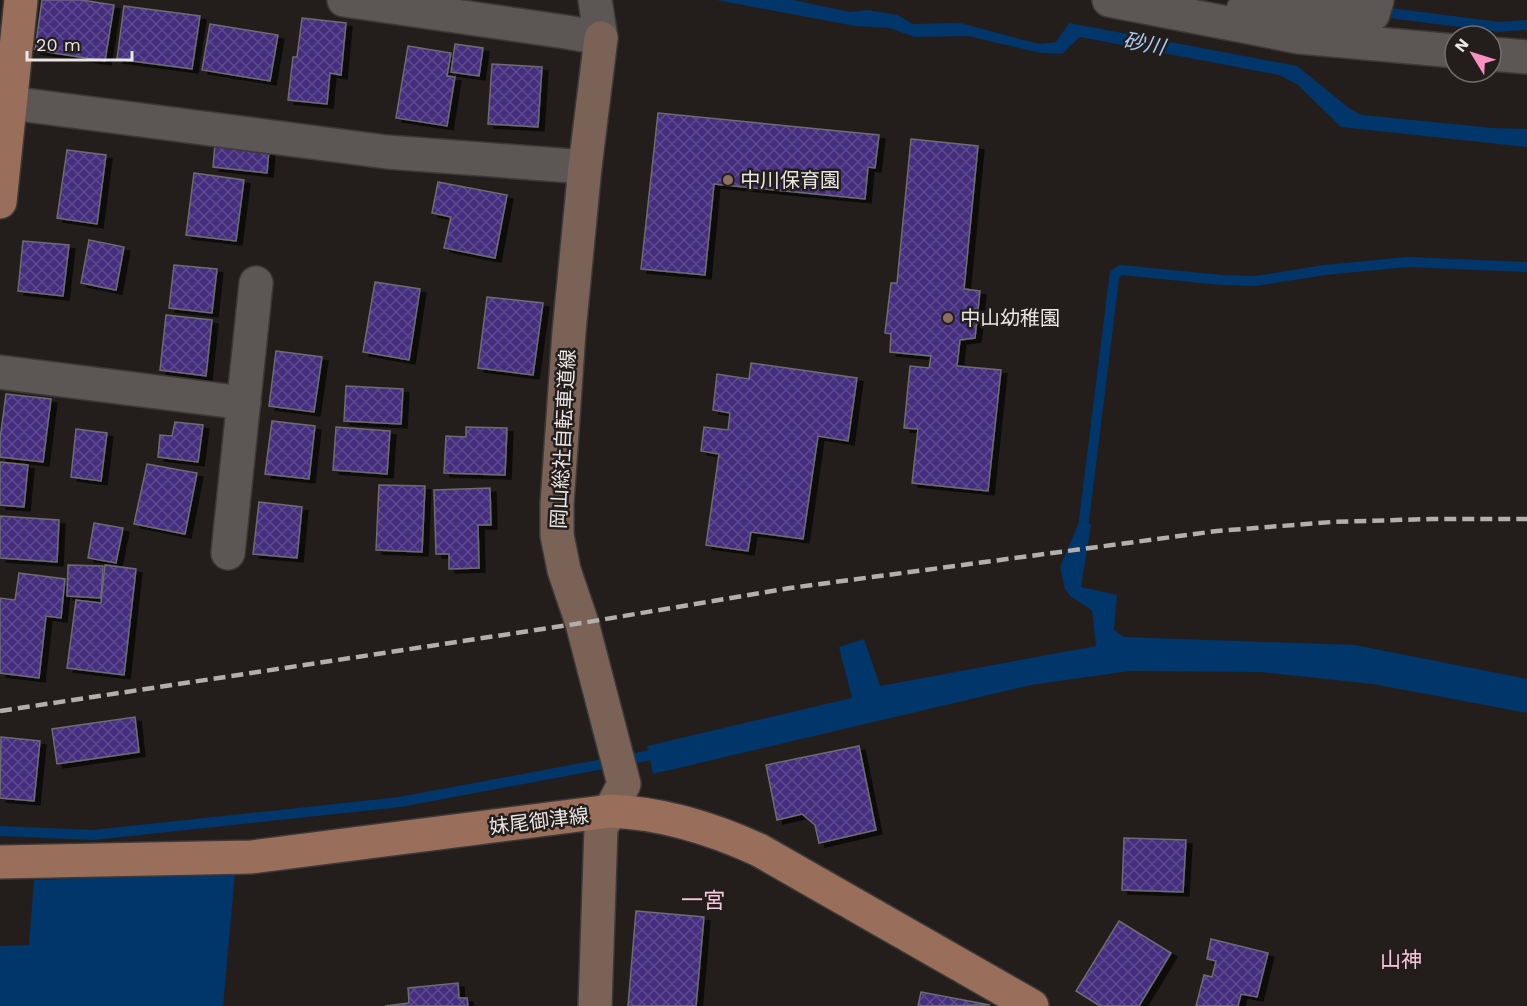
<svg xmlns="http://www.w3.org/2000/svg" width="1527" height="1006" viewBox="0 0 1527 1006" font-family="'Work Sans','Noto Sans JP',sans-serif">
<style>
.water{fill:#003669}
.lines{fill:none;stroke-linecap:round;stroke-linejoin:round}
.stream{stroke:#003669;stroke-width:10}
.building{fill:url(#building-cross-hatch);stroke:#6d6c71;stroke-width:1.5;filter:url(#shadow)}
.street-casing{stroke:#3d3938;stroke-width:36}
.secondary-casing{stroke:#3d3938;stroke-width:36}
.primary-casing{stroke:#3d3938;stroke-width:36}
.street{stroke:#5c5754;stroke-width:33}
.secondary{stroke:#7a6257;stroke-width:33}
.primary{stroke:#996e5b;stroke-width:33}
.rail{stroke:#b2afae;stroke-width:4.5;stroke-dasharray:12 6;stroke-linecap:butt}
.education-dot{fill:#8d6e63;stroke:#231e1c;stroke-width:2}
.labels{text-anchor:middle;stroke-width:5;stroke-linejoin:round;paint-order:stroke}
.poi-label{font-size:20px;fill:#e9e6e5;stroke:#231e1c;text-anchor:start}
.street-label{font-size:20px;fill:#e9e6e5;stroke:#231e1c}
.water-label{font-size:21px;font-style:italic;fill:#aacaf0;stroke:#231e1c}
.neighbourhood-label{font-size:21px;fill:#f6c6da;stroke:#231e1c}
.quarter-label{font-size:22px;fill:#f6c6da;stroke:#231e1c}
</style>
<defs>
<pattern id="building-cross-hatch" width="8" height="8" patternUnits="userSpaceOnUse" patternTransform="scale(1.5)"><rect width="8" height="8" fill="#442d7d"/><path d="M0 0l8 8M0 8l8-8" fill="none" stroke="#5f4b8f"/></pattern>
<filter id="shadow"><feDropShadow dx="6" dy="4" stdDeviation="0" flood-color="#0009"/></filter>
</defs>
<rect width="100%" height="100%" fill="#231e1c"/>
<g class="water">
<polygon points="684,0 793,0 850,12 867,10 897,15 913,24 960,23 1039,44 1056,42 1069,23 1297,66 1350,109 1362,115 1493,128 1527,129 1527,147 1341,127 1298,85 1279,75 1080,37 1062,54 1041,53 968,36 915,37 889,28 855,26 716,0"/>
<polygon points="1091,524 1081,587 1117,595 1114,630 1124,637 1355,645 1527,679 1527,713 1373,684 1260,672 1130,671 1031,685 653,774 647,746 852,698 839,647 864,639 880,686 1096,646 1092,610 1070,596 1065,589 1060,567 1078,525"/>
<polygon points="235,873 223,1006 0,1006 0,946 29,945 34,880"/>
</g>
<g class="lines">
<g class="stream">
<polyline points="1390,13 1499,27 1527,25"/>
<polyline points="1082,536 1114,279 1115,274 1121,270 1221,280 1256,281 1325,270 1407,262 1527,267"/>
<polyline points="0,831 93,835 400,802 662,753"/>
</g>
</g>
<g class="building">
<polygon points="42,0 82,0 114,5 105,61 35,50"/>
<polygon points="124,6 200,16 192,69 117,59"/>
<polygon points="302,18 346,23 341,75 330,73 327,104 288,100 293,57 297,57"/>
<polygon points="210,24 278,35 270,81 202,70"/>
<polygon points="455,44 483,48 479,76 451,72"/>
<polygon points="408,46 451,53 447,76 455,77 447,126 396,118"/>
<polygon points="492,64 542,67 538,127 488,124"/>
<polygon points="658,113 879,135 875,168 868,167 865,199 714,184 705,275 641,269"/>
<polygon points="216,133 270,139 267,173 213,167"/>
<polygon points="911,139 978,146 964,289 980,291 975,338 960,340 957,366 1001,370 988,491 912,483 918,429 904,428 910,366 929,368 931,356 890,352 891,334 885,333 891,283 897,283"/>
<polygon points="67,150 106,155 97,224 57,218"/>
<polygon points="194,173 244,180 236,241 186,235"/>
<polygon points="438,182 507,195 495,258 444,248 451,217 432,213"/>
<polygon points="89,240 124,247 116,290 81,283"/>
<polygon points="23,241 69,245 63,296 18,291"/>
<polygon points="174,265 217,269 212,313 169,308"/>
<polygon points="375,282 420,289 409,360 363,352"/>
<polygon points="487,297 543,303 533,375 478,368"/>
<polygon points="166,315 212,320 206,376 160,370"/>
<polygon points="276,351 322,357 314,412 269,406"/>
<polygon points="751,363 857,378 848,441 818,436 803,539 751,532 748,551 706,545 719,454 701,451 704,427 728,430 730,413 713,410 717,374 749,379"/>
<polygon points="346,386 403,389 401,424 344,421"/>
<polygon points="6,394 51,399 43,462 0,457 0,439"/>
<polygon points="272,421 315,426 309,479 265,474"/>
<polygon points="175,422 203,425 198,462 158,457 160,435 172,436"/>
<polygon points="336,427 390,431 387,474 333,470"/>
<polygon points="466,427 507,428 505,475 444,473 446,436 466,437"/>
<polygon points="76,429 107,433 101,481 71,477"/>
<polygon points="0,462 28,465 24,507 0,505"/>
<polygon points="147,464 197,473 185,534 134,524"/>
<polygon points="379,485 425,486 422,552 376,550"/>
<polygon points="490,488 491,525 478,525 479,568 449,569 449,554 436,554 434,490"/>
<polygon points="259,502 302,507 297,558 253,554"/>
<polygon points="0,516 59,520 57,562 0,558"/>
<polygon points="94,523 123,528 116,563 88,558"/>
<polygon points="68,565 103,566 101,598 67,596"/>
<polygon points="105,565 136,569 124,675 67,668 76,600 101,603"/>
<polygon points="19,573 65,579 61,618 46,616 39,678 0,673 0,598 15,600"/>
<polygon points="135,717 139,752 57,764 52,729"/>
<polygon points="1,737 40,741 34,801 0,798"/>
<polygon points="859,746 876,830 819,843 815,825 802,814 777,820 766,765"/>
<polygon points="1124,838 1186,840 1183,892 1122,890"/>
<polygon points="636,911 704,917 696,1006 628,1006"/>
<polygon points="1119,921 1171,953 1139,1006 1100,1006 1076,991"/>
<polygon points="1211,939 1268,953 1257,997 1241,994 1238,1006 1196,1006 1204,975 1212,977 1216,961 1207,959"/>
<polygon points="458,983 459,998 467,998 468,1006 385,1006 409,1003 408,988"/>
<polygon points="921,992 990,1005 918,1006"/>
</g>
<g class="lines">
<g class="street-casing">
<g id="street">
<polyline points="344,0 566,32 601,38 595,0"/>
<polyline points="1109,0 1299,37 1455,51"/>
<polyline points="1243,10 1373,14 1377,0"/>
<polyline points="1491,54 1527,57"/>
<polyline points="10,103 387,152 585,167"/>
<polyline points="0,372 244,403"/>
<polyline points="228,553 256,283"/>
</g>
</g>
<g class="secondary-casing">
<polyline id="secondary" points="595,1006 601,828 624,784 582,623 564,570 557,535 557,504 569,332 585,167 601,38"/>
</g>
<g class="primary-casing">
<g id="primary">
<polyline points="0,202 21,0"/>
<path d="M0,862l251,-5 359,-46c53,2 101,17 149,39l273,156"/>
</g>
</g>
<use href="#street" class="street"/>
<use href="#secondary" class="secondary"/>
<use href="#primary" class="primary"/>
<polyline class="rail" points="0,711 582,623 790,588 1217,531 1332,522 1431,519 1527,519"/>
</g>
<g class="education-dot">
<circle cx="728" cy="180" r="6"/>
<circle cx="948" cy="318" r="6"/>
</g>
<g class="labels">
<g class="poi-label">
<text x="740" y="187">中川保育園</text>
<text x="960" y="325">中山幼稚園</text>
</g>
<g class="street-label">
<text transform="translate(563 439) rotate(-87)" y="7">岡山総社自転車道線</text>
<text transform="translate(539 821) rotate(-7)" y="7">妹尾御津線</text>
</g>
<g class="water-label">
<text transform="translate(1144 44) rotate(11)" y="7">砂川</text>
</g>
<g class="neighbourhood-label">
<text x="1401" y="967">山神</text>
</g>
<g class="quarter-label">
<text x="703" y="908">一宮</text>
</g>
</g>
<g transform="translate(1473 54) rotate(308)"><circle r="28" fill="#231e1c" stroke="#726e6c" stroke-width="1.5"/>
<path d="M0-4.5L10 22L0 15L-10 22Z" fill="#fc8fc2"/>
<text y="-9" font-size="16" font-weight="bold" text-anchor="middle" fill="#e9e6e5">N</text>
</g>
<path d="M27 51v9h105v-9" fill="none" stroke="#e9e6e5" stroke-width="3"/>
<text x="36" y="51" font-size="18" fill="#e9e6e5" stroke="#231e1c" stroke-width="4.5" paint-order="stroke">20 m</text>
</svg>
